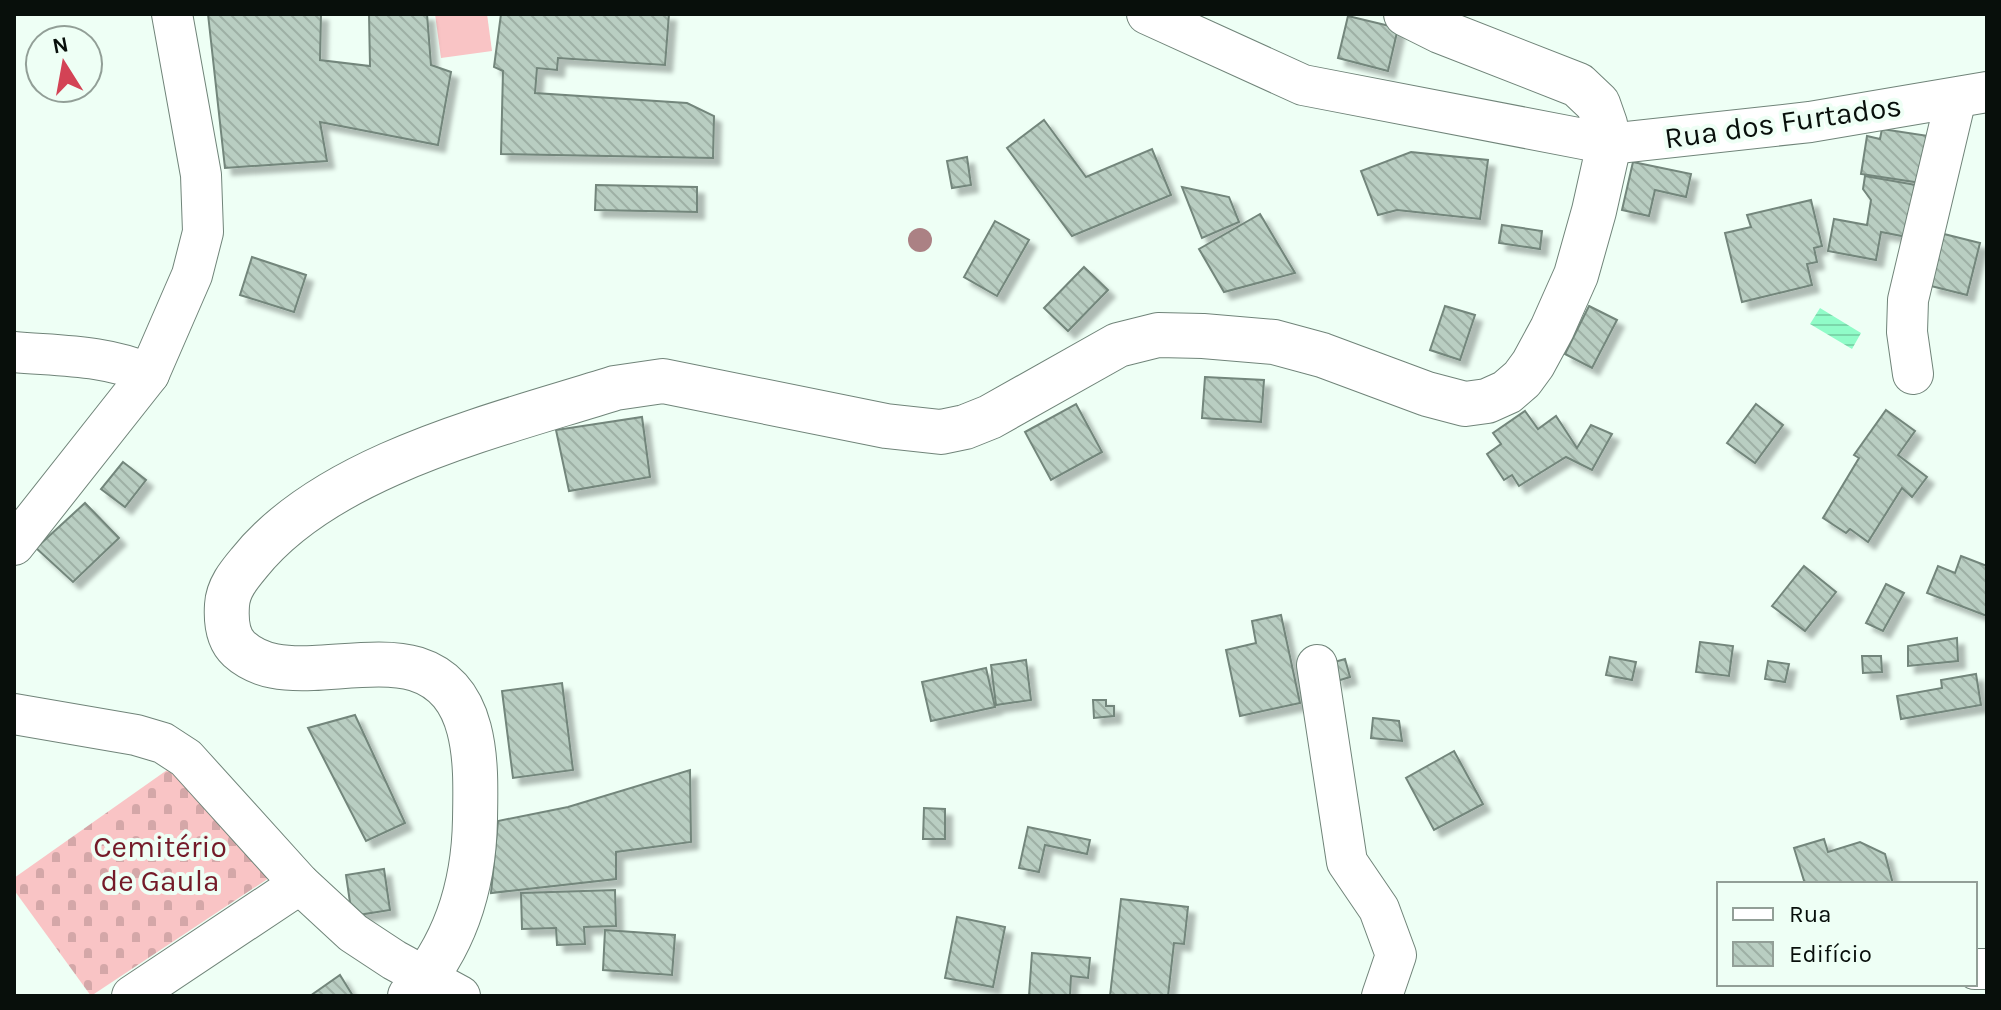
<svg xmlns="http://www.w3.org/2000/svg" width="2001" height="1010" viewBox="0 0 2001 1010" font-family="Karla,sans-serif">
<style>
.cemetery{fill:url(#cemetery-stones)}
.pitch{fill:#f9c4c5}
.water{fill:url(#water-rules)}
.building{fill:url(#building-back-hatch);stroke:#73867b;stroke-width:2;filter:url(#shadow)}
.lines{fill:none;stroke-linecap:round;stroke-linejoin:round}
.minor-casing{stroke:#708479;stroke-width:42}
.major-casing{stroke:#708479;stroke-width:46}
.minor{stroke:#fff;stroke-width:40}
.major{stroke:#fff;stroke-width:44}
.tree{fill:#ab8184}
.labels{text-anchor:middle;stroke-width:8;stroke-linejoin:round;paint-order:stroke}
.street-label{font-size:30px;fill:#080f0b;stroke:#eefff5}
.park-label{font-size:30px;fill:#741a28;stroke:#eefff5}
</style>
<defs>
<pattern id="cemetery-stones" width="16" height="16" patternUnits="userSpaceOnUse" patternTransform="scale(2)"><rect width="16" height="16" fill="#f9c4c5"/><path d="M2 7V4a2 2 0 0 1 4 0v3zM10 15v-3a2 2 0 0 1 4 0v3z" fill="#d4a7a8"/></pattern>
<pattern id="water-rules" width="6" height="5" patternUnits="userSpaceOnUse" patternTransform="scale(2)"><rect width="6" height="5" fill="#90fcc8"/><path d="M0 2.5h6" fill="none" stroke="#7bd7aa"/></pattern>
<pattern id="building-back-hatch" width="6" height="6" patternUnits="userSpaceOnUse" patternTransform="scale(2)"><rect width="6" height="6" fill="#b9cec2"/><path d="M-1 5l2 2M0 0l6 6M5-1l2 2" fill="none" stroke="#9eb0a5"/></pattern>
<filter id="shadow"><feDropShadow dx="7" dy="7" stdDeviation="2" flood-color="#0004"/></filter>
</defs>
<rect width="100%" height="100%" fill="#eefff5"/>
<polygon class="cemetery" points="177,763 275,874 91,996 14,890 14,878"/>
<polygon class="pitch" points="435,14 487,14 492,51 441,58"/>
<polygon class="water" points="1820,308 1861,333 1852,349 1810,324"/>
<g class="building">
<polygon points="208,14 321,14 320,60 370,66 369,14 427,14 431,65 451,72 438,145 320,122 327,161 225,168"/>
<polygon points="501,14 669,14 665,65 558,58 557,70 537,68 535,93 687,103 714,116 713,158 501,154 503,71 494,67"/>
<polygon points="1348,16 1398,28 1388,71 1338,58"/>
<polygon points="1044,120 1086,177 1152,149 1171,195 1072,236 1007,148"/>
<polygon points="1882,129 1935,137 1928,184 1861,174 1867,136 1880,139"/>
<polygon points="1411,152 1488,160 1480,219 1397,210 1378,215 1361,171"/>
<polygon points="967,157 971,185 952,188 947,161"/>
<polygon points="1633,162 1691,174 1686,197 1655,190 1649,216 1622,210"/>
<polygon points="1865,176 1916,185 1917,239 1881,232 1876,260 1828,251 1834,219 1867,225 1871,200 1863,189"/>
<polygon points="596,185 697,187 697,212 595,210"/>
<polygon points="1182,187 1229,197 1239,222 1202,238"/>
<polygon points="1811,200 1822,246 1814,248 1817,262 1807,264 1812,285 1742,302 1725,233 1751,227 1747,215"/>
<polygon points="1260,214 1295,273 1224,292 1199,249"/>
<polygon points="995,221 1029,240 997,296 964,277"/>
<polygon points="1502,225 1542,231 1540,249 1499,243"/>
<polygon points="1944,234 1980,243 1967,295 1931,286"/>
<polygon points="252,257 306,275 294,312 240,295"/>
<polygon points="1084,267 1108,290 1068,331 1044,308"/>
<polygon points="1445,306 1475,315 1460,360 1430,350"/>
<polygon points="1589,306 1617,320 1592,368 1565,354"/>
<polygon points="1205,377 1264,380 1261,422 1202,418"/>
<polygon points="1076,404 1102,452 1051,480 1025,432"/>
<polygon points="1756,404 1783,425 1755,463 1727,443"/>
<polygon points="1886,410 1915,431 1898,455 1927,477 1912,497 1902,488 1868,542 1850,529 1846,533 1823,518 1859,458 1854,455"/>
<polygon points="1525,411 1538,429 1556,416 1577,448 1591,425 1612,434 1592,470 1566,457 1519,486 1512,475 1504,480 1487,454 1501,444 1493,433"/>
<polygon points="642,417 650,477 569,491 556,430"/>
<polygon points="123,462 146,480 125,507 101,489"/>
<polygon points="85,503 119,538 73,582 36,548"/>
<polygon points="1961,556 1987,566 1987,616 1927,593 1938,566 1955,573"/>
<polygon points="1804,566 1836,592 1805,631 1772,606"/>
<polygon points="1886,584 1904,593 1883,631 1866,623"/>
<polygon points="1281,615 1300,703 1240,716 1226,650 1256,643 1252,621"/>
<polygon points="1957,638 1958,661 1908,666 1908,646"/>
<polygon points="1700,642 1733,646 1729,676 1696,672"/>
<polygon points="1862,656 1881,656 1882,672 1863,673"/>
<polygon points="1610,657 1636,662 1632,680 1606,675"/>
<polygon points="1345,659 1350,677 1337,681 1331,663"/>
<polygon points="1026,660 1031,700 996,705 991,665"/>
<polygon points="1768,661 1789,664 1785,682 1765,679"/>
<polygon points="986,668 995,707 931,721 922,682"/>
<polygon points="1976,674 1981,705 1901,719 1897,696 1942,688 1941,680"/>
<polygon points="562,683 573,770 513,778 502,691"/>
<polygon points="1093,700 1106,700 1106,706 1114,706 1114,716 1094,718"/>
<polygon points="355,715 405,823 366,841 308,728"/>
<polygon points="1373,718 1399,721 1402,741 1371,738"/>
<polygon points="1454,751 1483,804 1434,830 1406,778"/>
<polygon points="690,770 691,842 616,852 616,879 491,893 498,821 568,807"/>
<polygon points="924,808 945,809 945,839 923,839"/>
<polygon points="1028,827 1090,840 1087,854 1045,845 1039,872 1019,868"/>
<polygon points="1824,839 1828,852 1860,842 1885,854 1893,884 1805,884 1794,848"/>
<polygon points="384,869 390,910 352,916 346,875"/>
<polygon points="615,890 616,926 584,927 585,944 557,945 556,928 522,929 521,893"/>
<polygon points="1121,899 1188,907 1184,944 1174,943 1168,996 1110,996"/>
<polygon points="957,917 1005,927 993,987 945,978"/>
<polygon points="605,930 675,935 672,975 603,970"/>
<polygon points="1032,953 1090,958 1088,978 1071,976 1070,996 1029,996"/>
<polygon points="340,975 353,996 310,996"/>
</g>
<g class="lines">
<g class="minor-casing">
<g id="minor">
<polyline points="1147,14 1303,85 1609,144 1810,122 1987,92"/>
<path d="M14,352c46,4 93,3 135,22"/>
<polyline points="1913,374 1907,332 1908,300 1956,98"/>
<polyline points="14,545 149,374 192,275 203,232 201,175 172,14"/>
<polyline points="1317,665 1347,862 1379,909 1396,955 1382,996"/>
<polyline points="14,714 136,735 163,743 186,758 300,884 353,933 394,960 460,996"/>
<polyline points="1975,969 1987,969"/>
<polyline points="132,996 300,884"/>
</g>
</g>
<g class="major-casing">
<path id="major" d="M410,996c45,-49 64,-111 65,-177 1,-55 4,-130 -59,-150 -28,-9 -73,-2 -103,-1 -26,1 -53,0 -74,-19 -12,-11 -13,-29 -12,-44 1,-17 12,-30 22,-42 79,-99 250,-138 366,-175l48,-7 223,45 55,6 24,-5 25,-10 128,-72 40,-10 45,1 71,6 48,13 105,39 38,10 22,-3 20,-9 15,-13 11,-15 19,-35 24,-54 18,-64 15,-67 -4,-20 -7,-20 -20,-19 -138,-54 -34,-17"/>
</g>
<use href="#minor" class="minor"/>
<use href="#major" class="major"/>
</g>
<circle class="tree" cx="920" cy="240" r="12"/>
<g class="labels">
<g class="street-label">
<text transform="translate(1783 122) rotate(-8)" y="10">Rua dos Furtados</text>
</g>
<g class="park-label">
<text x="160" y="857">Cemitério<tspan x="160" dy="34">de Gaula</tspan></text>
</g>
</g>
<rect width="2001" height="1010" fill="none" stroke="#080f0b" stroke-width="32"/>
<rect x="1717" y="882" width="260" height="104" fill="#eefff5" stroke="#929f97" stroke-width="2"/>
<rect x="1733" y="908" width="40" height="12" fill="#ffffff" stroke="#929f97" stroke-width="2"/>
<text x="1789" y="922" font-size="24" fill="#080f0b">Rua</text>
<rect x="1733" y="942" width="40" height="24" fill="url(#building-back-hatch)" stroke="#929f97" stroke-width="2"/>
<text x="1789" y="962" font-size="24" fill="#080f0b">Edifício</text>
<g transform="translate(64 64) rotate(349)"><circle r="38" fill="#eefff5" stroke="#929f97" stroke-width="2"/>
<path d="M0-6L14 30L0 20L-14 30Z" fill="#d34355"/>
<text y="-12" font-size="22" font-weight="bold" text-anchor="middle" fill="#080f0b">N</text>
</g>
</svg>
